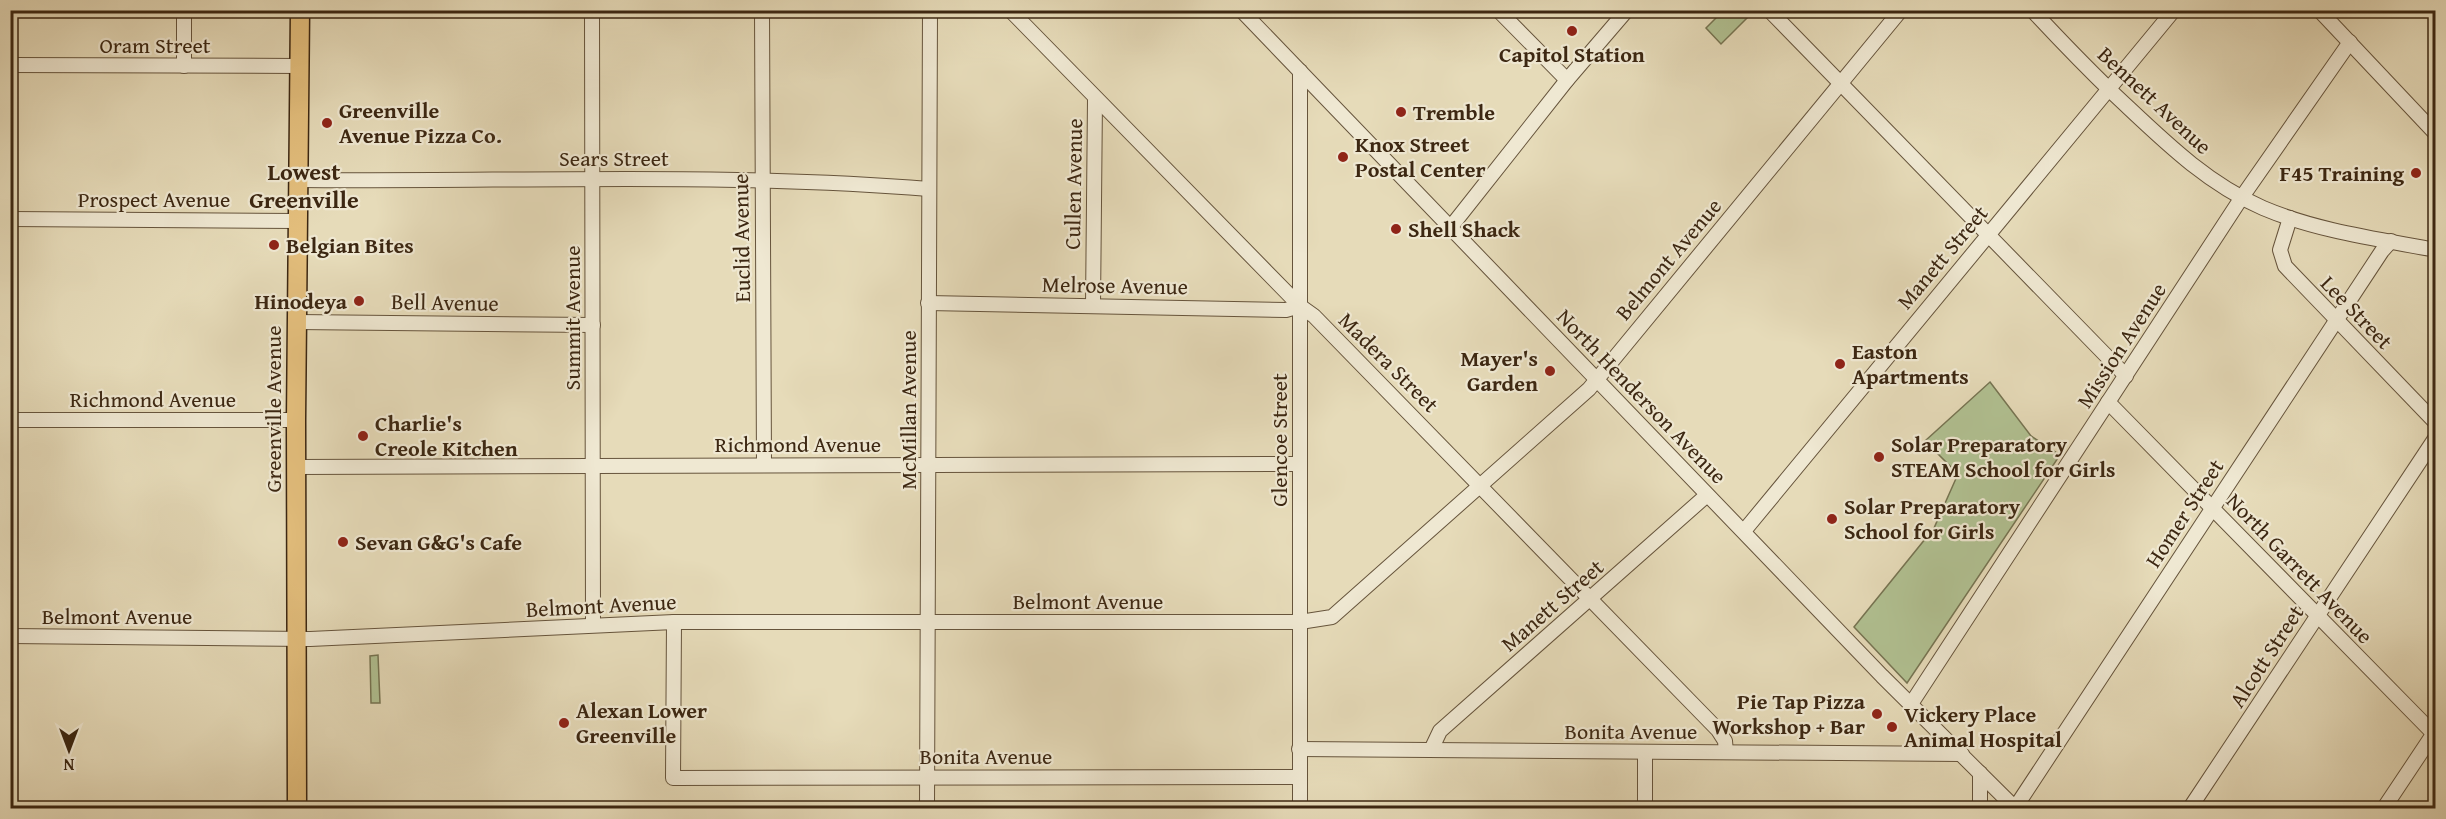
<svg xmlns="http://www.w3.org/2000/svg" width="2446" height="819" viewBox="0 0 2446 819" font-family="'Gentium Book Plus',serif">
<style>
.green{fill:#b1c192;stroke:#767452;stroke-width:1.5}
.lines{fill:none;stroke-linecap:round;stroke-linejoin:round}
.minor-casing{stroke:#66543c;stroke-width:16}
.major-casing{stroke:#3c2712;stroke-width:21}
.minor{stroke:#efe8d2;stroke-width:14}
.major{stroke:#e3be7c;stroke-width:18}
.poi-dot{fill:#8f2418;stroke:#efe8d2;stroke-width:2}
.labels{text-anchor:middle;stroke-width:4.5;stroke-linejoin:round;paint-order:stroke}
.street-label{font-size:22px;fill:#3c2712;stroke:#efe8d2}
.poi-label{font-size:22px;font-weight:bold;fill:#3c2712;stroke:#efe8d2;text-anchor:start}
.neighbourhood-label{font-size:24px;font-weight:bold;fill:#3c2712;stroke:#efe8d2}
</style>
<rect width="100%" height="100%" fill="#e6dbb9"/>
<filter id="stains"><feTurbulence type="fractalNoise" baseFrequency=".00333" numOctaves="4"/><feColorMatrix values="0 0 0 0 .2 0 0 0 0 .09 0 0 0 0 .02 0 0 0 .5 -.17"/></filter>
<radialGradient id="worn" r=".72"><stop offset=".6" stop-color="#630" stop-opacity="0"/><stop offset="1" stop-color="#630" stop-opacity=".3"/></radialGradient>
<g class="green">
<polygon points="1724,10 1750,11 1752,13 1721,44 1706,28"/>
<polygon points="1990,382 2031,436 2060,455 1907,683 1854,627 1934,528 1958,474 1925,441"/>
<polygon points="378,655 380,703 371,703 370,656"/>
</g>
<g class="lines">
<g class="minor-casing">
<g id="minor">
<polyline points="184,10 184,66"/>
<polyline points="592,10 593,625"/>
<polyline points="762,10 764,465"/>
<polyline points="1010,10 1300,306 1314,316 1718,730 1725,741 1726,752"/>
<polyline points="1241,10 1882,676 2015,808 2382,251 2391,241"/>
<polyline points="1498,10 1567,80"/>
<polyline points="1769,10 2126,376"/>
<path d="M2032,10c27,29 55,58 83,85 46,43 89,87 148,113 54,23 115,31 173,42"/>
<polyline points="2319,10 2436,134"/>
<polyline points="10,16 12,10"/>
<polyline points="10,65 300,66"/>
<polyline points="1300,71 1300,808"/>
<path d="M298,180c211,2 421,-8 631,9"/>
<polyline points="2290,218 2280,250 2285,266 2436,423"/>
<polyline points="10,219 297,221"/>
<polyline points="1450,228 1567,80 1627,10"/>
<polyline points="928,303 1286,310 1300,306"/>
<polyline points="1093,306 1095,99"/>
<polyline points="297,322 593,325"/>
<polyline points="2108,402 2436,736"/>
<polyline points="10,420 296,420"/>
<polyline points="296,467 1299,464"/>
<polyline points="1744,531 2174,10"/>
<polyline points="674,622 673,778 1300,777"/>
<polyline points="10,636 310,639 674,622 1300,622 1332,617 1589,389 1901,10"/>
<polyline points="1911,704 2242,197 2350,42"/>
<polyline points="1299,749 1962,754"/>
<polyline points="1431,750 1440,731 1707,495"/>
<polyline points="1645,752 1645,808"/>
<polyline points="1980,773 1980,808"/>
<polyline points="927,808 930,10"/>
<polyline points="2190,808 2436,437"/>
<polyline points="2384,808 2436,730"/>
</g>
</g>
<g class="major-casing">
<polyline id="major" points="297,808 296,420 300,10"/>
</g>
<use href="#minor" class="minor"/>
<use href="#major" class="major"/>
</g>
<g class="poi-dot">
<circle cx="1572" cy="31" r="6"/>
<circle cx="1401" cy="112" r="6"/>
<circle cx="327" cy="123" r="6"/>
<circle cx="1343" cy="157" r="6"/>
<circle cx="2416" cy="173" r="6"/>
<circle cx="1396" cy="229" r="6"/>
<circle cx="274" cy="245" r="6"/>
<circle cx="359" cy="301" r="6"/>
<circle cx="1840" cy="364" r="6"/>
<circle cx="1550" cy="371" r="6"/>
<circle cx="363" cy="436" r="6"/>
<circle cx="1879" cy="457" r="6"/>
<circle cx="1832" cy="519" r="6"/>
<circle cx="343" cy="542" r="6"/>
<circle cx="1877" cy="714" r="6"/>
<circle cx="564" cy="723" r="6"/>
<circle cx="1892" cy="727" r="6"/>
</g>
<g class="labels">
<g class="street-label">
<text x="155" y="53">Oram Street</text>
<text transform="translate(2155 100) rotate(43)" y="8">Bennett Avenue</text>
<text x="614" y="166">Sears Street</text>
<text transform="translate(1073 184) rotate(-89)" y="8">Cullen Avenue</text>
<text x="154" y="207">Prospect Avenue</text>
<text transform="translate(741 238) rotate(-91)" y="8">Euclid Avenue</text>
<text transform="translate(1942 257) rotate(-50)" y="8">Manett Street</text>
<text transform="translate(1668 259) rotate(-50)" y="8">Belmont Avenue</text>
<text transform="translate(1115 285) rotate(1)" y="8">Melrose Avenue</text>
<text transform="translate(445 302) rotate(1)" y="8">Bell Avenue</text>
<text transform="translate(2357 312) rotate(46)" y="8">Lee Street</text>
<text transform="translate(572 318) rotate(-90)" y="8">Summit Avenue</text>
<text transform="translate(2121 345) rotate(-57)" y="8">Mission Avenue</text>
<text transform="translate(1389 362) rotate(45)" y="8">Madera Street</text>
<text transform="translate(1642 396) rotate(46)" y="8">North Henderson Avenue</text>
<text x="153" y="407">Richmond Avenue</text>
<text transform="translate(273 409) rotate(-90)" y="8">Greenville Avenue</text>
<text transform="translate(908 410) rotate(-90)" y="8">McMillan Avenue</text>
<text transform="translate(1279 440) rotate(-90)" y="8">Glencoe Street</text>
<text x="798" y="452">Richmond Avenue</text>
<text transform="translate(2184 513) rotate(-57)" y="8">Homer Street</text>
<text transform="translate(2300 568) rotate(46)" y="8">North Garrett Avenue</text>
<text x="1088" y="609">Belmont Avenue</text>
<text transform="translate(601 605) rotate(-3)" y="8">Belmont Avenue</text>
<text transform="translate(1552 605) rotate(-41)" y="8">Manett Street</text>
<text x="117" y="624">Belmont Avenue</text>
<text transform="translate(2266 656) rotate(-57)" y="8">Alcott Street</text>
<text x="1631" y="739">Bonita Avenue</text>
<text x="986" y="764">Bonita Avenue</text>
</g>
<g class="poi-label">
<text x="1572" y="62" text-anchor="middle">Capitol Station</text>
<text x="339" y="118">Greenville<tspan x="339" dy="25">Avenue Pizza Co.</tspan></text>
<text x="1413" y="120">Tremble</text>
<text x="1355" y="152">Knox Street<tspan x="1355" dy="25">Postal Center</tspan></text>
<text x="2404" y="181" text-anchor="end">F45 Training</text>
<text x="1408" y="237">Shell Shack</text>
<text x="286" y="253">Belgian Bites</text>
<text x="347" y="309" text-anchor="end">Hinodeya</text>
<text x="1852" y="359">Easton<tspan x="1852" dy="25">Apartments</tspan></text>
<text x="1538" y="366" text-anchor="end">Mayer's<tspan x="1538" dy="25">Garden</tspan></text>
<text x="375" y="431">Charlie's<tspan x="375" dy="25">Creole Kitchen</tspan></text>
<text x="1891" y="452">Solar Preparatory<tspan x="1891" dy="25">STEAM School for Girls</tspan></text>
<text x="1844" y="514">Solar Preparatory<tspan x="1844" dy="25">School for Girls</tspan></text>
<text x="355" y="550">Sevan G&amp;G's Cafe</text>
<text x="1865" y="709" text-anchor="end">Pie Tap Pizza<tspan x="1865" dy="25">Workshop + Bar</tspan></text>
<text x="576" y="718">Alexan Lower<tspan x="576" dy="25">Greenville</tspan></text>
<text x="1904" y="722">Vickery Place<tspan x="1904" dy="25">Animal Hospital</tspan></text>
</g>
<g class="neighbourhood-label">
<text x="304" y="180">Lowest<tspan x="304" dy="28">Greenville</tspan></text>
</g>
</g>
<rect width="2446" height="819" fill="none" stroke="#e6dbb9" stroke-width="36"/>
<rect x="12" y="12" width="2422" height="795" fill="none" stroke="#3c2712" stroke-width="3"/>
<rect x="18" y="18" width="2410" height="783" fill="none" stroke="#3c2712" stroke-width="1.5"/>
<g transform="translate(69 750) rotate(180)" stroke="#efe8d2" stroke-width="4.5" paint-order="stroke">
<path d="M0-4.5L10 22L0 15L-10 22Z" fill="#3c2712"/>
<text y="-9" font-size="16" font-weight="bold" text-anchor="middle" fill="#3c2712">N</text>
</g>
<rect width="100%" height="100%" filter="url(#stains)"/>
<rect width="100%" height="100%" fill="url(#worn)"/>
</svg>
